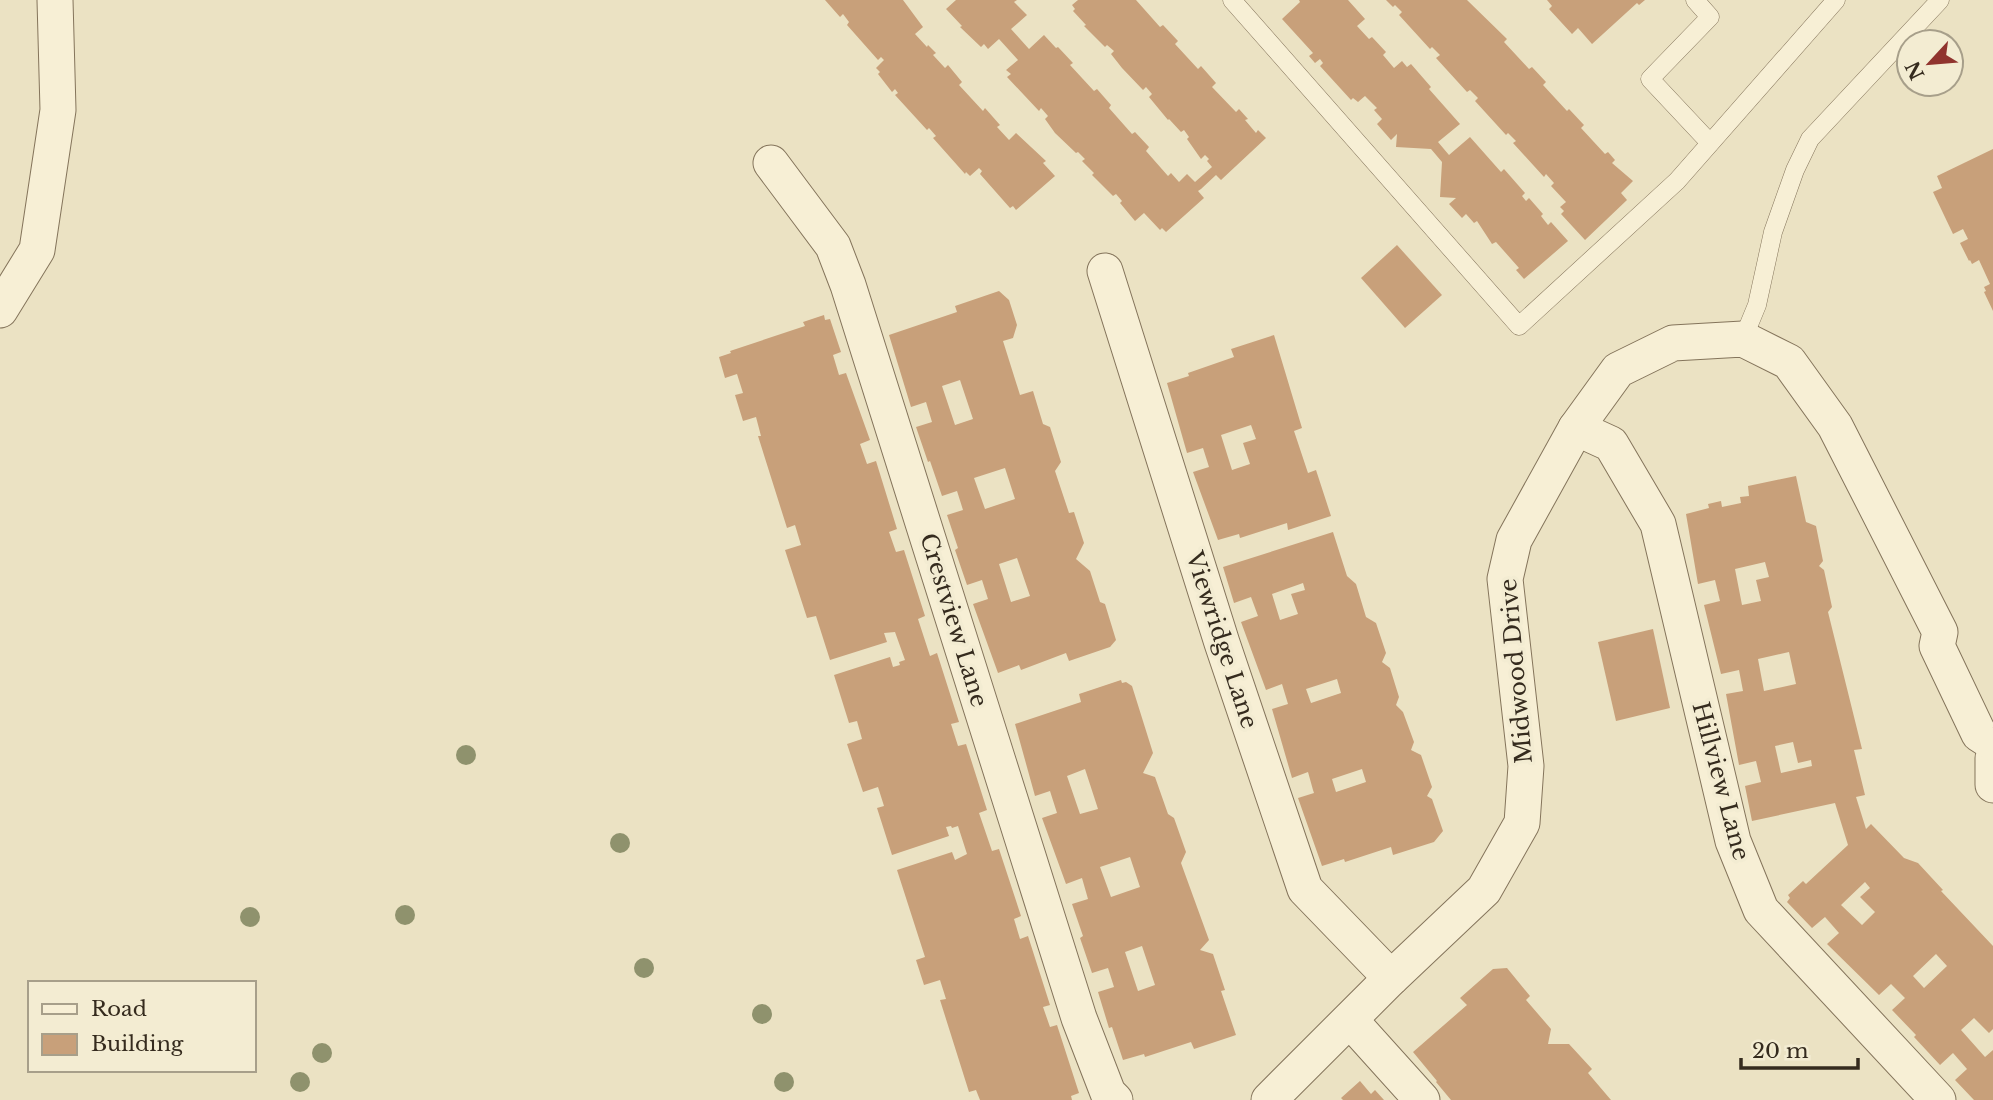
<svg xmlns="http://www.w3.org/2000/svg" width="1993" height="1100" viewBox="0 0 1993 1100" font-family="'Libre Baskerville',serif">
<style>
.building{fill:#c8a07a;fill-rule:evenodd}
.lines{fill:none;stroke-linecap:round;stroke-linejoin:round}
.service-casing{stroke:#84745b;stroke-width:19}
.minor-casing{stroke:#84745b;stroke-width:37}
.service{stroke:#f7efd5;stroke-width:18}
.minor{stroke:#f7efd5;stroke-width:35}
.tree{fill:#8f926d}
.labels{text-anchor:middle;stroke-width:7;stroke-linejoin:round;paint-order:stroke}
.street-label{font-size:23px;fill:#352b1e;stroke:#f3ecd2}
</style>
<rect width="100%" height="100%" fill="#ebe2c3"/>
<g class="building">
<polygon points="825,0 903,0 923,27 915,34 927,47 928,45 936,53 933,55 945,68 948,65 962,82 959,85 983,111 985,108 1000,125 997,127 1009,140 1016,133 1046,161 1043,163 1055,176 1016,210 1013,206 1010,208 980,174 982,171 979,168 970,176 966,172 965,174 933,138 936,136 929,128 927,130 895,95 898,93 895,89 892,92 878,74 880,72 876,68 884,60 881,57 878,60 847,25 849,22 843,14 840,17"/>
<polygon points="956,0 1017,0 1014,2 1027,15 1011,29 1029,49 1044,35 1056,48 1058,47 1073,63 1070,65 1094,91 1097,89 1111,105 1109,108 1132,134 1135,132 1149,147 1146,151 1168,176 1171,173 1179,182 1187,174 1195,182 1212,167 1207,161 1209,159 1205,155 1201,159 1187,139 1189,137 1184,130 1181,132 1169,119 1168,120 1149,97 1152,94 1146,87 1143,90 1122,68 1111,54 1114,51 1107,45 1105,47 1084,26 1086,25 1073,11 1075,9 1072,5 1078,0 1136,0 1160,27 1163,25 1178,41 1175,44 1198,69 1201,66 1216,83 1212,87 1236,112 1239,109 1248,119 1245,120 1256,133 1258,130 1266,138 1221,180 1216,175 1201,189 1198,191 1204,198 1166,232 1162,228 1160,230 1144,213 1135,221 1120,203 1122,201 1116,194 1113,196 1092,175 1094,173 1082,161 1085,159 1078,152 1076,153 1055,133 1045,119 1048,116 1041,108 1039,111 1007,77 1011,74 1006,70 1018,60 999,39 988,49 984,44 981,47 960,27 962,26 946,9"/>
<polygon points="1299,0 1348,0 1365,19 1357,26 1369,39 1372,37 1386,52 1383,55 1394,68 1402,61 1407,67 1411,64 1431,87 1429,89 1460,124 1438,142 1449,155 1470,137 1501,172 1504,169 1525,193 1522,196 1526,201 1529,198 1543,214 1541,216 1548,225 1551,222 1568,241 1524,279 1516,270 1519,268 1496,242 1492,244 1477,221 1474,223 1466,214 1462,218 1449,204 1456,198 1440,197 1442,162 1431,149 1396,147 1397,134 1391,140 1377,124 1382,119 1374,110 1377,108 1365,96 1358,102 1353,98 1351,100 1320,66 1323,63 1320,59 1315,63 1309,56 1313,53 1282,19 1300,2"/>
<polygon points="1386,0 1467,0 1507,39 1504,42 1529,69 1532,67 1546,82 1543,85 1567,111 1569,109 1584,125 1581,128 1605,154 1608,152 1615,160 1612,163 1633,181 1621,193 1627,200 1585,240 1561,214 1564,211 1560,207 1566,202 1551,186 1554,183 1546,174 1544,177 1513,143 1516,141 1508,133 1506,135 1475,101 1478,98 1470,90 1467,92 1436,58 1440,55 1432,47 1430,49 1399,15 1402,12 1395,5 1393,7"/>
<polygon points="1547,0 1645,0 1639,5 1637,3 1592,44 1578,28 1572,34 1549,9 1552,6"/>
<polygon points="1993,149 1993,311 1984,292 1986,291 1984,287 1990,284 1979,260 1972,264 1970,260 1969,261 1960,243 1968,239 1963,229 1953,234 1933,192 1942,188 1937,176"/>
<polygon points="1397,245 1442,295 1405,328 1361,278"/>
<path d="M999,291l10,9 8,25 -4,13 -10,3 17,54 13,-4 10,33 7,3 11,35 -6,9 14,42 5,-1 10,31 -8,16 14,12 10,31 5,2 11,36 -6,7 -41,14 -3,-8 -45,17 -2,-5 -21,8 -25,-69 15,-5 -6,-19 -15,5 -12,-35 3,-2 -11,-33 16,-5 -6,-19 -15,5 -12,-35 -2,1 -12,-35 16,-5 -6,-20 -15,5 -22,-72 68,-23 -2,-6zM960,380l13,39 -18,6 -13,-39zM1005,468l10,31 -30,10 -11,-31zM1017,558l13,38 -19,6 -12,-38z"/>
<polygon points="824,315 825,320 830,319 841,352 833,355 839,375 846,373 870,440 860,444 867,464 876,461 897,529 889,532 896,552 904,550 925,616 918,619 930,656 937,653 959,722 951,724 958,746 966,744 987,810 979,813 992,851 999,849 1021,916 1014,919 1020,939 1028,936 1050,1005 1043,1007 1050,1027 1057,1025 1079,1093 1071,1096 1072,1100 980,1100 976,1090 969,1092 940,1000 946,999 940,980 924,985 916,960 925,957 897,870 952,852 955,860 967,854 958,826 952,828 951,826 946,827 949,836 892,855 877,808 884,806 878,787 863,792 847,744 862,739 857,721 849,723 834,675 890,657 893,667 900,665 899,662 905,660 895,632 884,633 887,642 830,660 816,616 807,618 785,550 801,545 795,525 787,528 758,436 761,436 756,417 743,421 735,395 743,393 737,374 725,378 719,357 731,353 730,351 805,326 803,322"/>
<path d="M1274,335l28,93 -8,3 14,42 8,-3 15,46 -43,14 -1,-7 -47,15 -1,-4 -21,6 -25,-68 16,-5 -6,-19 -16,5 -20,-70 22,-7 -1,-3 46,-16 -3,-8zM1251,425l5,14 -13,4 7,21 -18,6 -11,-35z"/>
<path d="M1796,476l10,46 10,4 7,35 -4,5 5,4 8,37 -4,5 34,137 -8,1 11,45 -9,2 10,32 5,-5 33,34 14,5 25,27 -2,1 52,55v83l-4,4 -15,-15 -13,12 24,27 8,-7v50h-19l-19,-20 12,-11 -14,-16 -13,12 -26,-28 2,-2 -24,-25 13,-12 -14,-14 -12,11 -52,-51 12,-11 -14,-16 -13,11 -25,-26 3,-4 -2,-3 15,-14 3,3 42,-39 -13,-42 -83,18 -7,-35 16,-4 -5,-21 -17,4 -13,-71 17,-3 -4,-21 -18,4 -17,-69 16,-4 -5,-21 -17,4 -12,-70 23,-6 -1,-4 13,-3 1,6 19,-4 -1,-6 9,-1 -1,-10zM1765,562l4,15 -13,3 5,21 -19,4 -7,-36zM1789,652l7,32 -32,7 -6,-32zM1793,742l5,21 13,-3 1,6 -31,7 -6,-27zM1865,882l5,6 -10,9 15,15 -13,13 -21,-20zM1936,954l11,12 -23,22 -11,-12z"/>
<path d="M1333,532l14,44 9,8 10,33 10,6 10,30 -4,9 8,6 9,29 -3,8 7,7 11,30 -3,8 10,5 11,32 -5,9 5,3 11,32 -9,11 -41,13 -2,-8 -46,15 -1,-3 -22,7 -24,-68 16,-5 -1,-3 -5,-18 -16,6 -20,-69 16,-5 -6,-20 -16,6 -25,-68 17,-6 -7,-19 -17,6 -11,-36zM1303,583l2,7 -14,4 7,20 -18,6 -8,-26zM1337,679l4,14 -30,10 -5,-14zM1362,769l4,13 -30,10 -4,-13z"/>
<polygon points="1653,629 1670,708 1616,721 1598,642"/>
<path d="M1121,680l1,3 4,-1 6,4 21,67 -10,20 12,4 13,37 6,4 12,34 -5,11 28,77 -9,10 13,4 12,36 -4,1 15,44 -42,14 -3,-7 -46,15 -1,-3 -21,6 -11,-33 -3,1 -11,-36 16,-5 -6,-19 -16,5 -12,-35 3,-2 -11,-32 16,-5 -6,-21 -16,6 -24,-66 15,-5 -7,-22 -15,5 -20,-72 66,-22 -2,-8zM1085,769l13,40 -18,5 -13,-38zM1130,857l10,30 -29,10 -11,-30zM1142,946l13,39 -17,6 -13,-39z"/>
<polygon points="1507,968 1530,996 1526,1000 1551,1029 1548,1044 1569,1044 1592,1069 1588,1073 1611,1100 1451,1100 1436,1082 1437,1081 1413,1052 1467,1005 1460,998 1493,969"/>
<polygon points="1360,1081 1371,1094 1375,1090 1384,1100 1343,1100 1341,1098"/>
</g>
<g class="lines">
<g class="service-casing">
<g id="service">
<polyline points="1232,0 1519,326 1677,181 1836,0"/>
<polyline points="1695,0 1710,17 1650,79 1710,143"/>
<polyline points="1743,339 1757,305 1773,232 1795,170 1810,139 1940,0"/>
</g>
</g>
<g class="minor-casing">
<g id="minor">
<polyline points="771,163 833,246 848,285 1079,1018 1108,1093 1115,1100"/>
<polyline points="1105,271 1222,643 1305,889 1391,978"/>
<polyline points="0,310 37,250 58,110 55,0"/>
<polyline points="1576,428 1611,444 1658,524 1733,841 1761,910 1938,1100"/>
<polyline points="1993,758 1993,785"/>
<polyline points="1350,1020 1422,1100"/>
<polyline points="1269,1100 1391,978 1484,890 1522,823 1526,766 1505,579 1514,540 1576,428 1618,370 1673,343 1743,339 1789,362 1835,426 1940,632 1937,646 1979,734 1993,743"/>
</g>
</g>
<use href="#service" class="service"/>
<use href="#minor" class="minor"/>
</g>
<g class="tree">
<circle cx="466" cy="755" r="10"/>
<circle cx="620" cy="843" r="10"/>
<circle cx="405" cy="915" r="10"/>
<circle cx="250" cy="917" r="10"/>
<circle cx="644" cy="968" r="10"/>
<circle cx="762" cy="1014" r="10"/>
<circle cx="322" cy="1053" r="10"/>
<circle cx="300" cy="1082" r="10"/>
<circle cx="784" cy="1082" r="10"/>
</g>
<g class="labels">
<g class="street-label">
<text transform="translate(954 620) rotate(73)" y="8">Crestview Lane</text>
<text transform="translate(1222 640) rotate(72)" y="8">Viewridge Lane</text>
<text transform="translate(1516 671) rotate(-95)" y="8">Midwood Drive</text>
<text transform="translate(1721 781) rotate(75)" y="8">Hillview Lane</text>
</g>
</g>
<rect x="28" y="981" width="228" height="91" fill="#f3ecd2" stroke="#a79f8a" stroke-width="2"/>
<rect x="42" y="1004" width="35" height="10" fill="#f7efd5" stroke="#a79f8a" stroke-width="2"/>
<text x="91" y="1016" font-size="21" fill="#352b1e">Road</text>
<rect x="42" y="1034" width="35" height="21" fill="#c8a07a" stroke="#a79f8a" stroke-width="2"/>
<text x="91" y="1051" font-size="21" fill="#352b1e">Building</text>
<g transform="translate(1930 63) rotate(244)"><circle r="33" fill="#f3ecd2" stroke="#a79f8a" stroke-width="2"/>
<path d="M0-5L12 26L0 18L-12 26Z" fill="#90342e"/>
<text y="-10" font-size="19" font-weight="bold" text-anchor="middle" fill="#352b1e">N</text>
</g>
<path d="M1741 1058v10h117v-10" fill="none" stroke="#352b1e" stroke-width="3.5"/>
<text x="1752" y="1058" font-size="21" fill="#352b1e" stroke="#f3ecd2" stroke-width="5" paint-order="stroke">20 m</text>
</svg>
